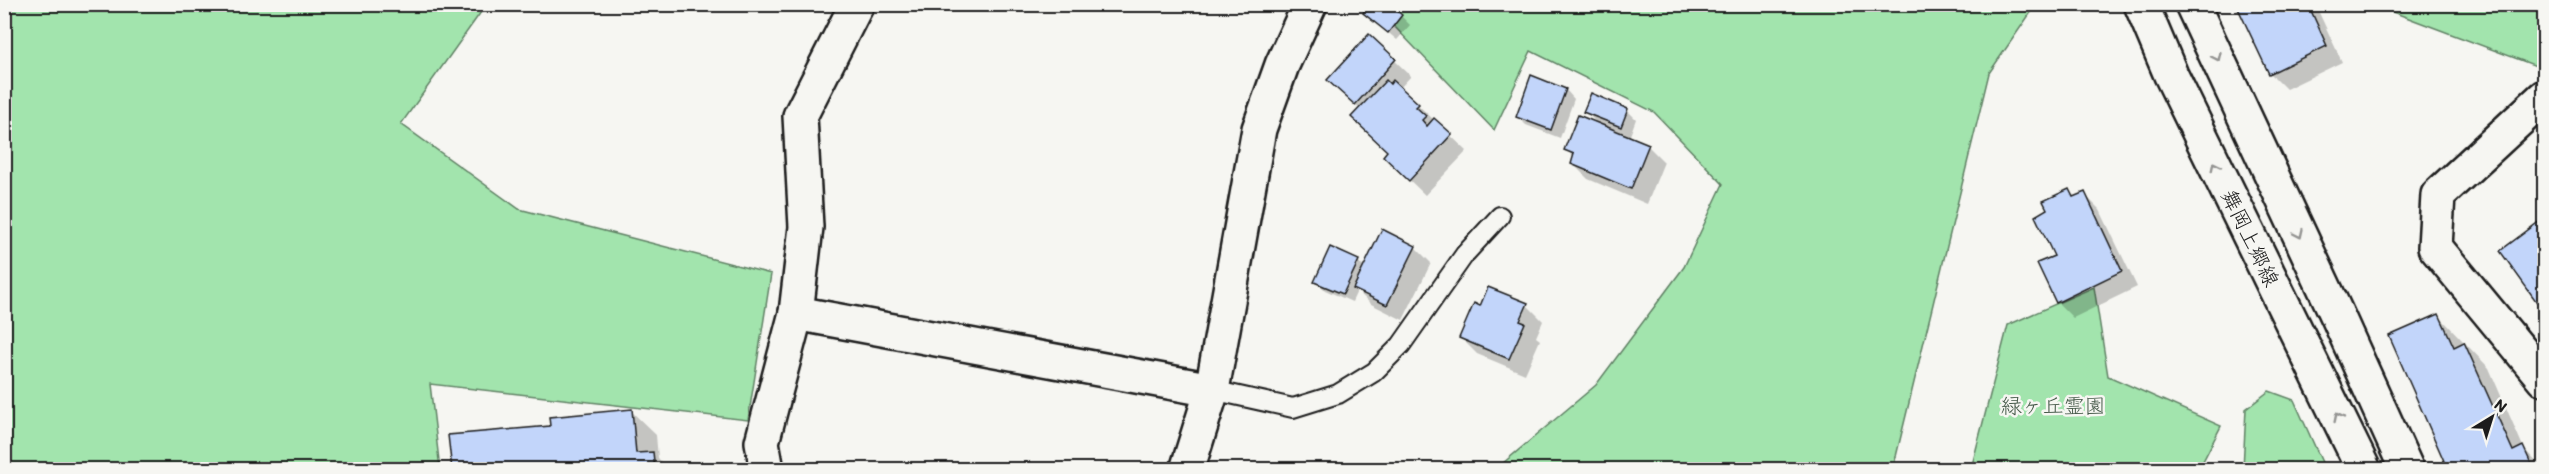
<svg xmlns="http://www.w3.org/2000/svg" width="2549" height="474" viewBox="0 0 2549 474" font-family="Itim,'Klee One',sans-serif">
<style>
.green{fill:#a2e4ad;stroke:#5f8064;stroke-width:1.5}
.shadow{fill:#0003}
.building{fill:#c2d5fa;stroke:#1c1c1c;stroke-width:1.5}
.lines{fill:none;stroke-linecap:round;stroke-linejoin:round}
.lane-casing{stroke:#1c1c1c;stroke-width:22}
.street-casing{stroke:#1c1c1c;stroke-width:38}
.secondary-casing{stroke:#1c1c1c;stroke-width:38}
.lane{stroke:#f6f6f2;stroke-width:18}
.street{stroke:#f6f6f2;stroke-width:33}
.secondary{stroke:#f6f6f2;stroke-width:33}
.oneway{stroke:#949492}
.labels{text-anchor:middle;stroke-width:5;stroke-linejoin:round;paint-order:stroke}
.street-label{font-size:21px;fill:#1c1c1c;stroke:#f6f6f2}
.park-label{font-size:21px;fill:#445848;stroke:#f6f6f2}
</style>
<rect width="100%" height="100%" fill="#f6f6f2"/>
<filter id="ink" filterUnits="userSpaceOnUse"><feTurbulence type="fractalNoise" baseFrequency=".0167" numOctaves="2"/><feDisplacementMap in="SourceGraphic" scale="12" xChannelSelector="R" yChannelSelector="G"/><feConvolveMatrix kernelMatrix="1 2 1 2 8 2 1 2 1" color-interpolation-filters="sRGB"/></filter>
<g filter="url(#ink)">
<g class="green">
<polygon points="1392,4 2036,5 1989,73 1893,469 1496,469 1596,385 1684,267 1723,184 1654,112 1531,51 1494,130 1391,23"/>
<polygon points="4,5 486,5 401,124 519,209 771,274 748,420 430,384 440,469 5,469"/>
<polygon points="2374,5 2544,5 2544,69"/>
<polygon points="2094,287 2108,376 2221,426 2199,469 1971,469 2008,325"/>
<polygon points="2269,391 2294,400 2325,469 2243,469 2246,409"/>
</g>
<g class="shadow">
<polygon points="2238,4 2315,4 2342,62 2286,89 2270,73"/>
<polygon points="1365,13 1401,16 1410,25 1397,40"/>
<polygon points="1369,36 1411,76 1400,88 1467,151 1425,195 1401,172 1360,109 1345,95"/>
<polygon points="1566,90 1574,99 1560,138 1526,125 1517,116"/>
<polygon points="1627,110 1636,119 1629,138 1648,146 1664,162 1647,204 1588,179 1572,163 1574,158 1566,149 1599,125 1585,111"/>
<polygon points="2069,191 2076,198 2084,194 2100,210 2137,287 2073,318 2057,302 2056,257 2049,210"/>
<polygon points="2544,220 2544,309 2502,251"/>
<polygon points="1415,247 1431,263 1403,320 1371,304 1357,291 1352,302 1325,290 1316,281 1358,261 1364,268"/>
<polygon points="1489,289 1527,305 1543,321 1536,337 1540,340 1525,374 1477,354 1461,338 1481,308"/>
<polygon points="2439,316 2489,368 2524,449 2544,470 2449,470"/>
<polygon points="631,411 656,435 658,458 669,470 453,470 552,427"/>
</g>
<g class="building">
<polygon points="1369,4 1389,4 1402,15 1388,33 1363,13"/>
<polygon points="2236,4 2308,4 2327,46 2269,74"/>
<polygon points="1369,34 1396,59 1355,105 1327,80"/>
<polygon points="1531,75 1566,89 1551,130 1516,117"/>
<polygon points="1386,80 1390,84 1393,80 1419,104 1416,107 1426,116 1422,120 1427,126 1434,118 1452,134 1409,181 1383,156 1387,151 1351,117"/>
<polygon points="1591,93 1628,109 1621,127 1583,112"/>
<polygon points="1578,115 1649,144 1631,189 1571,164 1574,154 1564,150"/>
<polygon points="2069,189 2073,197 2085,192 2122,271 2056,303 2037,263 2054,256 2035,216 2047,209 2043,201"/>
<polygon points="2544,218 2544,312 2500,251"/>
<polygon points="1382,229 1416,246 1387,305 1353,289"/>
<polygon points="1330,247 1359,260 1343,294 1314,282"/>
<polygon points="1488,287 1528,303 1520,321 1525,323 1509,359 1459,338 1474,303 1480,306"/>
<polygon points="2439,314 2454,347 2464,342 2513,451 2523,446 2534,470 2448,470 2389,336"/>
<polygon points="632,409 636,453 653,452 655,470 452,470 448,435 550,426 549,417"/>
</g>
<g class="lines">
<g class="lane-casing">
<polyline id="lane" points="1212,390 1293,408 1338,394 1374,372 1401,345 1465,254 1500,216"/>
</g>
<g class="street-casing">
<g id="street">
<polyline points="2544,97 2438,195 2435,247 2544,379"/>
<polyline points="796,313 1212,390"/>
<polyline points="767,470 762,442 796,313 806,227 800,116 857,4"/>
</g>
</g>
<g class="secondary-casing">
<g id="secondary">
<polyline points="2141,4 2171,75 2364,470"/>
<polyline points="2192,4 2338,317 2407,470"/>
<polyline points="1187,470 1212,390 1259,129 1282,65 1310,4"/>
</g>
</g>
<use href="#lane" class="lane"/>
<use href="#street" class="street"/>
<use href="#secondary" class="secondary"/>
</g>
<defs><path id="oneway-chevron" d="M-2-3.5L2.5 0L-2 3.5" fill="none" stroke-width="1.6" stroke-linecap="round" stroke-linejoin="round" transform="scale(1.5)"/></defs>
<g class="oneway">
<use href="#oneway-chevron" transform="translate(2217 57) rotate(65)"/>
<use href="#oneway-chevron" transform="translate(2215 166) rotate(-116)"/>
<use href="#oneway-chevron" transform="translate(2299 234) rotate(65)"/>
<use href="#oneway-chevron" transform="translate(2338 417) rotate(-116)"/>
</g>
</g>
<g class="labels">
<g class="street-label">
<text transform="translate(2250 238) rotate(64)" y="7">舞岡上郷線</text>
</g>
<g class="park-label">
<text x="2053" y="413">緑ヶ丘霊園</text>
</g>
</g>
<rect width="2549" height="474" fill="none" stroke="#f6f6f2" stroke-width="24"/>
<rect x="12" y="12" width="2525" height="450" fill="none" stroke="#1c1c1c" stroke-width="2" filter="url(#ink)"/>
<g transform="translate(2492 417) rotate(38)" stroke="#f6f6f2" stroke-width="4.5" paint-order="stroke">
<path d="M0-4.5L10 22L0 15L-10 22Z" fill="#1c1c1c"/>
<text y="-9" font-size="16" font-weight="bold" text-anchor="middle" fill="#1c1c1c">N</text>
</g>
</svg>
